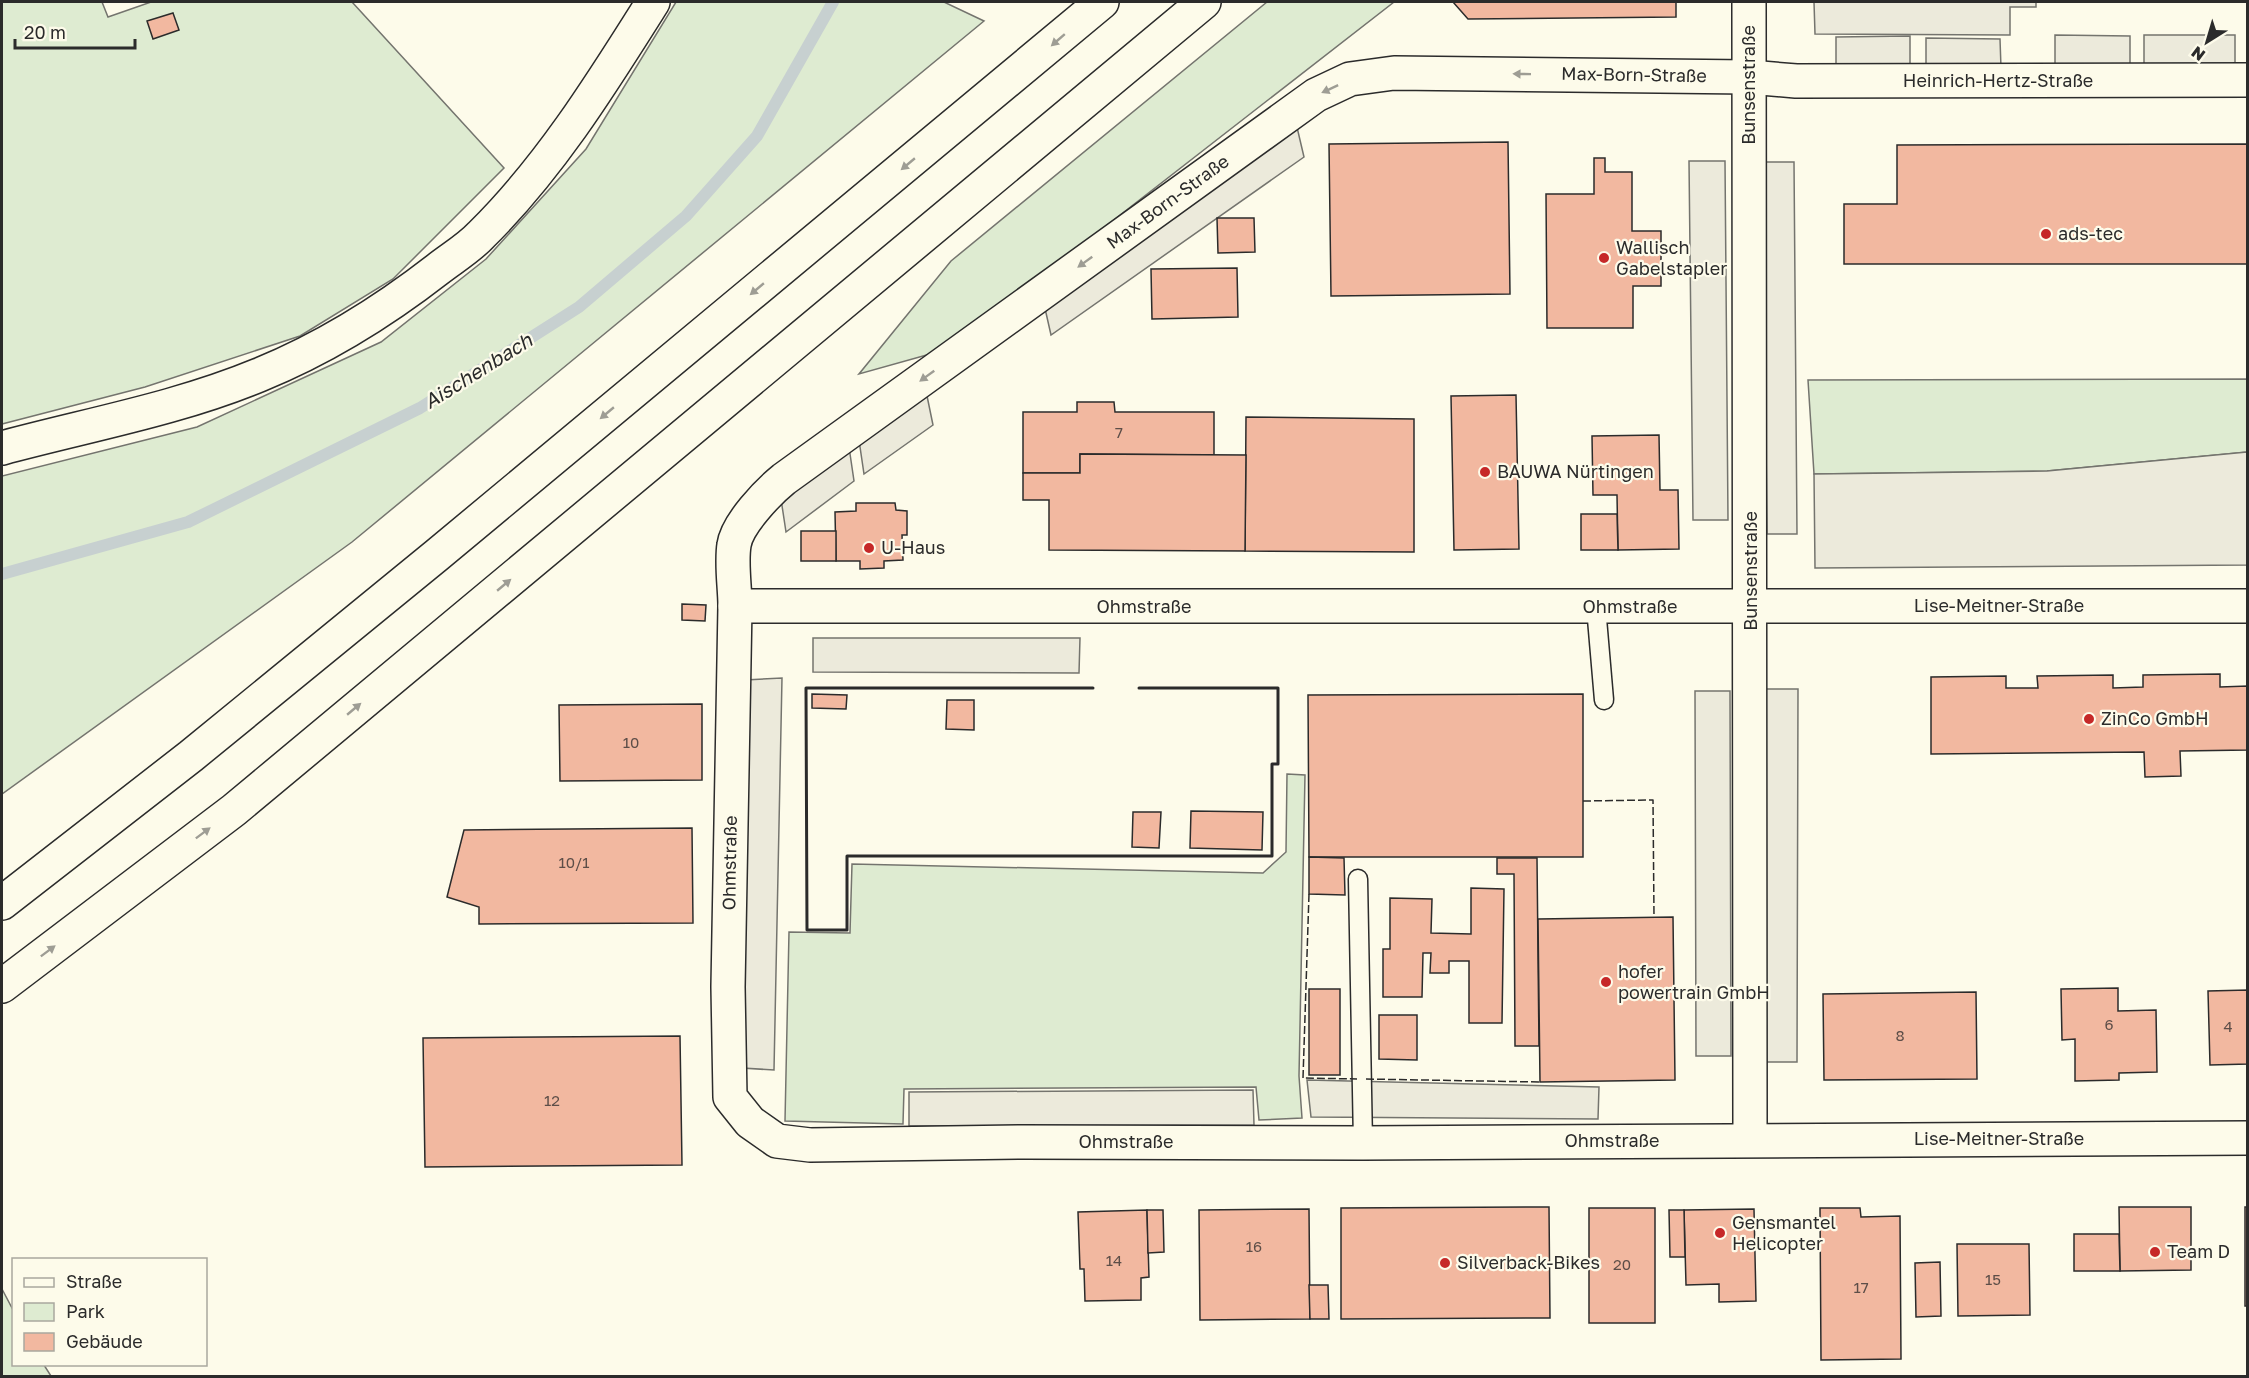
<svg xmlns="http://www.w3.org/2000/svg" width="2249" height="1378" viewBox="0 0 2249 1378" font-family="'Golos Text',sans-serif">
<style>
.green{fill:#deebd1;stroke:#74746e;stroke-width:1.5}
.parking{fill:#eceadb;stroke:#74746e;stroke-width:1.5}
.lines{fill:none;stroke-linecap:round;stroke-linejoin:round}
.stream{stroke:#c7d0d0;stroke-width:12}
.building{fill:#f2b8a0;stroke:#2b2b2b;stroke-width:1.5}
.service-casing{stroke:#2b2b2b;stroke-width:21}
.minor-casing{stroke:#2b2b2b;stroke-width:36}
.trunk-casing{stroke:#2b2b2b;stroke-width:36}
.service{stroke:#fdfbea;stroke-width:18}
.minor{stroke:#fdfbea;stroke-width:33}
.trunk{stroke:#fdfbea;stroke-width:33}
.fence{stroke:#2b2b2b;stroke-width:1.5;stroke-dasharray:8 3;stroke-linecap:butt}
.wall{stroke:#2b2b2b;stroke-width:3}
.oneway{fill:#9e9d94}
.poi-dot{fill:#c62828;stroke:#fdfbea;stroke-width:2}
.labels{text-anchor:middle;stroke-width:4.5;stroke-linejoin:round;paint-order:stroke}
.number-label{font-size:15px;fill:#5d4e48}
.street-label{font-size:18px;fill:#2b2b2b;stroke:#fdfbea}
.poi-label{font-size:18px;fill:#2b2b2b;stroke:#fdfbea;text-anchor:start}
.water-label{font-size:20px;font-style:italic;fill:#2b2b2b;stroke:#fdfbea}
</style>
<rect width="100%" height="100%" fill="#fdfbea"/>
<g class="green">
<polygon points="2,2 102,2 108,17 151,2 352,2 504,168 393,279 300,336 145,387 2,424"/>
<polygon points="676,2 944,2 984,21 352,542 2,794 2,476 197,427 381,342 486,259 586,149"/>
<polygon points="1267,2 1394,2 948,349 859,374 951,261"/>
<polygon points="2247,379 2247,452 2047,471 1814,474 1808,380"/>
<polygon points="1287,774 1305,775 1299,1076 1302,1118 1259,1120 1256,1087 904,1089 903,1124 785,1121 789,932 850,933 852,864 1263,873 1286,852"/>
<polygon points="2,1289 13,1310 14,1364 44,1365 51,1376 2,1376"/>
</g>
<g class="parking">
<polygon points="1814,2 2036,2 2036,7 2010,7 2010,35 1815,34"/>
<polygon points="2055,35 2130,36 2130,66 2055,66"/>
<rect x="2144" y="35" width="91" height="32"/>
<polygon points="1910,36 1910,67 1836,68 1836,37"/>
<polygon points="1926,38 2000,39 2001,68 1926,68"/>
<polygon points="1296,123 1304,157 1051,335 1044,304"/>
<polygon points="1689,161 1725,161 1728,520 1693,520"/>
<polygon points="1763,162 1794,162 1797,534 1767,534"/>
<polygon points="926,391 933,425 864,474 859,440"/>
<polygon points="849,447 854,481 786,532 781,499"/>
<polygon points="2247,452 2247,565 1815,568 1814,474 2047,471"/>
<polygon points="813,638 1080,638 1079,673 813,672"/>
<polygon points="782,678 774,1070 742,1068 745,680"/>
<polygon points="1766,689 1798,689 1797,1062 1765,1062"/>
<polygon points="1695,691 1730,691 1731,1056 1696,1056"/>
<polygon points="1307,1080 1599,1087 1598,1119 1311,1117"/>
<polygon points="1253,1090 1254,1125 909,1126 909,1092"/>
</g>
<g class="lines">
<polyline class="stream" points="2,574 188,522 420,408 579,307 686,216 757,136 833,2"/>
</g>
<g class="building">
<polygon points="1453,2 1676,2 1676,17 1468,19"/>
<polygon points="173,13 179,30 153,39 147,21"/>
<polygon points="1508,142 1510,294 1331,296 1329,144"/>
<polygon points="2248,144 2248,264 1844,264 1844,204 1897,204 1897,145"/>
<polygon points="1594,158 1605,158 1605,172 1632,172 1632,231 1661,231 1661,286 1633,286 1633,328 1547,328 1546,194 1594,194"/>
<polygon points="1217,218 1254,218 1255,252 1218,253"/>
<polygon points="1237,268 1238,317 1152,319 1151,269"/>
<polygon points="1516,395 1519,549 1454,550 1451,396"/>
<polygon points="1077,402 1114,402 1115,412 1214,412 1214,455 1080,454 1080,473 1023,473 1023,412 1077,412"/>
<polygon points="1246,417 1414,419 1414,552 1245,551"/>
<polygon points="1659,435 1660,490 1678,490 1679,549 1618,550 1617,495 1593,495 1592,436"/>
<polygon points="1080,454 1246,455 1245,551 1049,550 1049,500 1023,500 1023,473 1080,473"/>
<polygon points="856,503 895,503 896,510 907,511 907,535 902,535 903,560 884,561 884,568 860,569 860,561 836,561 835,512 856,511"/>
<polygon points="1581,514 1617,514 1618,550 1581,550"/>
<rect x="801" y="531" width="35" height="30"/>
<polygon points="682,604 706,605 705,621 682,620"/>
<polygon points="2220,674 2220,687 2248,686 2248,750 2180,751 2181,776 2145,777 2144,752 1931,754 1931,677 2006,676 2006,688 2038,688 2037,676 2113,675 2113,688 2143,687 2143,675"/>
<polygon points="812,694 847,695 846,709 812,708"/>
<polygon points="1583,694 1583,857 1309,857 1308,695"/>
<polygon points="947,700 974,700 974,730 946,729"/>
<polygon points="702,704 702,780 560,781 559,705"/>
<polygon points="1191,811 1263,812 1262,850 1190,848"/>
<polygon points="1133,812 1161,812 1159,848 1132,847"/>
<polygon points="692,828 693,923 479,924 479,907 447,897 464,830"/>
<polygon points="1309,857 1344,858 1345,895 1309,894"/>
<polygon points="1497,858 1537,858 1539,1046 1515,1046 1514,874 1497,874"/>
<polygon points="1471,888 1504,889 1502,1023 1469,1023 1469,961 1449,961 1449,973 1430,973 1431,953 1423,953 1422,997 1383,997 1383,949 1390,949 1390,898 1432,899 1431,933 1471,934"/>
<polygon points="1673,917 1675,1080 1540,1082 1538,919"/>
<polygon points="2118,988 2118,1011 2156,1010 2157,1072 2119,1073 2119,1080 2075,1081 2075,1039 2062,1040 2061,989"/>
<rect x="1309" y="989" width="31" height="86"/>
<polygon points="2248,990 2248,1064 2210,1065 2208,991"/>
<polygon points="1976,992 1977,1079 1824,1080 1823,994"/>
<polygon points="1379,1015 1417,1015 1417,1060 1379,1059"/>
<polygon points="680,1036 682,1165 425,1167 423,1038"/>
<polygon points="1549,1207 1550,1318 1341,1319 1341,1208"/>
<polygon points="2119,1207 2191,1207 2191,1270 2120,1271"/>
<rect x="2245" y="1207" width="3" height="99"/>
<rect x="1589" y="1208" width="66" height="115"/>
<polygon points="1820,1208 1860,1208 1861,1217 1900,1216 1901,1359 1821,1360"/>
<polygon points="1309,1209 1310,1319 1200,1320 1199,1210"/>
<polygon points="1754,1209 1756,1301 1719,1302 1719,1284 1686,1285 1684,1210"/>
<polygon points="1147,1210 1149,1277 1141,1278 1141,1300 1085,1301 1084,1269 1080,1269 1078,1212"/>
<polygon points="1147,1210 1163,1210 1164,1252 1148,1253"/>
<polygon points="1669,1210 1684,1210 1685,1257 1670,1257"/>
<polygon points="2074,1234 2119,1234 2120,1271 2074,1271"/>
<polygon points="1957,1244 2029,1244 2030,1315 1958,1316"/>
<polygon points="1940,1262 1941,1316 1916,1317 1915,1263"/>
<polygon points="1309,1285 1328,1285 1329,1319 1310,1319"/>
</g>
<g class="lines">
<g class="service-casing">
<g id="service">
<polyline points="1596,607 1604,700"/>
<polyline points="1358,879 1363,1143"/>
</g>
</g>
<g class="minor-casing">
<g id="minor">
<polyline points="1749,2 1750,1140"/>
<path d="M2,448c85,-23 175,-39 257,-73 64,-26 125,-64 179,-106 14,-11 31,-21 43,-34 69,-68 121,-152 172,-233"/>
<path d="M735,606c0,-18 -4,-43 -1,-61 3,-21 34,-53 50,-66l532,-384 34,-16 44,-6 355,4 47,4 452,-1"/>
<polyline points="2248,606 735,606 728,987 730,1097 750,1122 777,1141 810,1145 1024,1142 1363,1143 2248,1138"/>
</g>
</g>
<g class="trunk-casing">
<g id="trunk">
<polyline points="2,903 191,756 437,555 1102,2"/>
<polyline points="2,986 234,810 1204,2"/>
</g>
</g>
<use href="#service" class="service"/>
<use href="#minor" class="minor"/>
<use href="#trunk" class="trunk"/>
<g class="fence">
<polyline points="1583,801 1653,800 1654,917"/>
<polyline points="1309,894 1303,1078 1357,1079"/>
<polyline points="1366,1079 1540,1082"/>
</g>
<polyline class="wall" points="1093,688 806,688 807,930 847,930 847,856 1272,856 1272,764 1278,764 1278,688 1139,688"/>
</g>
<defs><path id="oneway-solid" d="M-6-.8H1V-3.2L6.5 0L1 3.2V.8H-6Z" transform="scale(1.5)"/></defs>
<g class="oneway">
<use href="#oneway-solid" transform="translate(1058 40) rotate(139)"/>
<use href="#oneway-solid" transform="translate(1522 74) rotate(-179)"/>
<use href="#oneway-solid" transform="translate(1330 89) rotate(155)"/>
<use href="#oneway-solid" transform="translate(908 164) rotate(140)"/>
<use href="#oneway-solid" transform="translate(1085 262) rotate(144)"/>
<use href="#oneway-solid" transform="translate(757 289) rotate(140)"/>
<use href="#oneway-solid" transform="translate(927 376) rotate(144)"/>
<use href="#oneway-solid" transform="translate(607 413) rotate(140)"/>
<use href="#oneway-solid" transform="translate(504 585) rotate(-40)"/>
<use href="#oneway-solid" transform="translate(354 709) rotate(-40)"/>
<use href="#oneway-solid" transform="translate(203 833) rotate(-37)"/>
<use href="#oneway-solid" transform="translate(48 951) rotate(-37)"/>
</g>
<g class="poi-dot">
<circle cx="2046" cy="234" r="6"/>
<circle cx="1604" cy="258" r="6"/>
<circle cx="1485" cy="472" r="6"/>
<circle cx="869" cy="548" r="6"/>
<circle cx="2089" cy="719" r="6"/>
<circle cx="1606" cy="982" r="6"/>
<circle cx="1720" cy="1233" r="6"/>
<circle cx="2155" cy="1252" r="6"/>
<circle cx="1445" cy="1263" r="6"/>
</g>
<g class="labels">
<g class="number-label">
<text x="1119" y="438">7</text>
<text x="631" y="748">10</text>
<text x="574" y="868">10/1</text>
<text x="2109" y="1030">6</text>
<text x="2228" y="1032">4</text>
<text x="1900" y="1041">8</text>
<text x="552" y="1106">12</text>
<text x="1254" y="1252">16</text>
<text x="1114" y="1266">14</text>
<text x="1622" y="1270">20</text>
<text x="1993" y="1285">15</text>
<text x="1861" y="1293">17</text>
</g>
<g class="street-label">
<text transform="translate(1634 75) rotate(1)" y="6">Max-Born-Straße</text>
<text x="1998" y="87">Heinrich-Hertz-Straße</text>
<text transform="translate(1749 85) rotate(-90)" y="6">Bunsenstraße</text>
<text transform="translate(1168 202) rotate(-36)" y="6">Max-Born-Straße</text>
<text transform="translate(1751 571) rotate(-90)" y="6">Bunsenstraße</text>
<text x="1999" y="612">Lise-Meitner-Straße</text>
<text x="1144" y="613">Ohmstraße</text>
<text x="1630" y="613">Ohmstraße</text>
<text transform="translate(730 863) rotate(-89)" y="6">Ohmstraße</text>
<text x="1999" y="1145">Lise-Meitner-Straße</text>
<text x="1612" y="1147">Ohmstraße</text>
<text x="1126" y="1148">Ohmstraße</text>
</g>
<g class="poi-label">
<text x="2058" y="240">ads-tec</text>
<text x="1616" y="254">Wallisch<tspan x="1616" dy="21">Gabelstapler</tspan></text>
<text x="1497" y="478">BAUWA Nürtingen</text>
<text x="881" y="554">U-Haus</text>
<text x="2101" y="725">ZinCo GmbH</text>
<text x="1618" y="978">hofer<tspan x="1618" dy="21">powertrain GmbH</tspan></text>
<text x="1732" y="1229">Gensmantel<tspan x="1732" dy="21">Helicopter</tspan></text>
<text x="2167" y="1258">Team D</text>
<text x="1457" y="1269">Silverback-Bikes</text>
</g>
<g class="water-label">
<text transform="translate(478 371) rotate(-32)" y="7">Aischenbach</text>
</g>
</g>
<rect width="2249" height="1378" fill="none" stroke="#2b2b2b" stroke-width="6"/>
<rect x="12" y="1258" width="195" height="108" fill="#fdfbea" stroke="#a9a89e" stroke-width="1.5"/>
<rect x="24" y="1278" width="30" height="9" fill="#fdfbea" stroke="#a9a89e" stroke-width="1.5"/>
<text x="66" y="1288" font-size="18" fill="#2b2b2b">Straße</text>
<rect x="24" y="1303" width="30" height="18" fill="#deebd1" stroke="#a9a89e" stroke-width="1.5"/>
<text x="66" y="1318" font-size="18" fill="#2b2b2b">Park</text>
<rect x="24" y="1333" width="30" height="18" fill="#f2b8a0" stroke="#a9a89e" stroke-width="1.5"/>
<text x="66" y="1348" font-size="18" fill="#2b2b2b">Gebäude</text>
<g transform="translate(2207 42) rotate(217)" stroke="#fdfbea" stroke-width="4.5" paint-order="stroke">
<path d="M0-4.5L10 22L0 15L-10 22Z" fill="#2b2b2b"/>
<text y="-9" font-size="16" font-weight="bold" text-anchor="middle" fill="#2b2b2b">N</text>
</g>
<path d="M15 39v9h120v-9" fill="none" stroke="#2b2b2b" stroke-width="3"/>
<text x="24" y="39" font-size="18" fill="#2b2b2b" stroke="#fdfbea" stroke-width="4.5" paint-order="stroke">20 m</text>
</svg>
